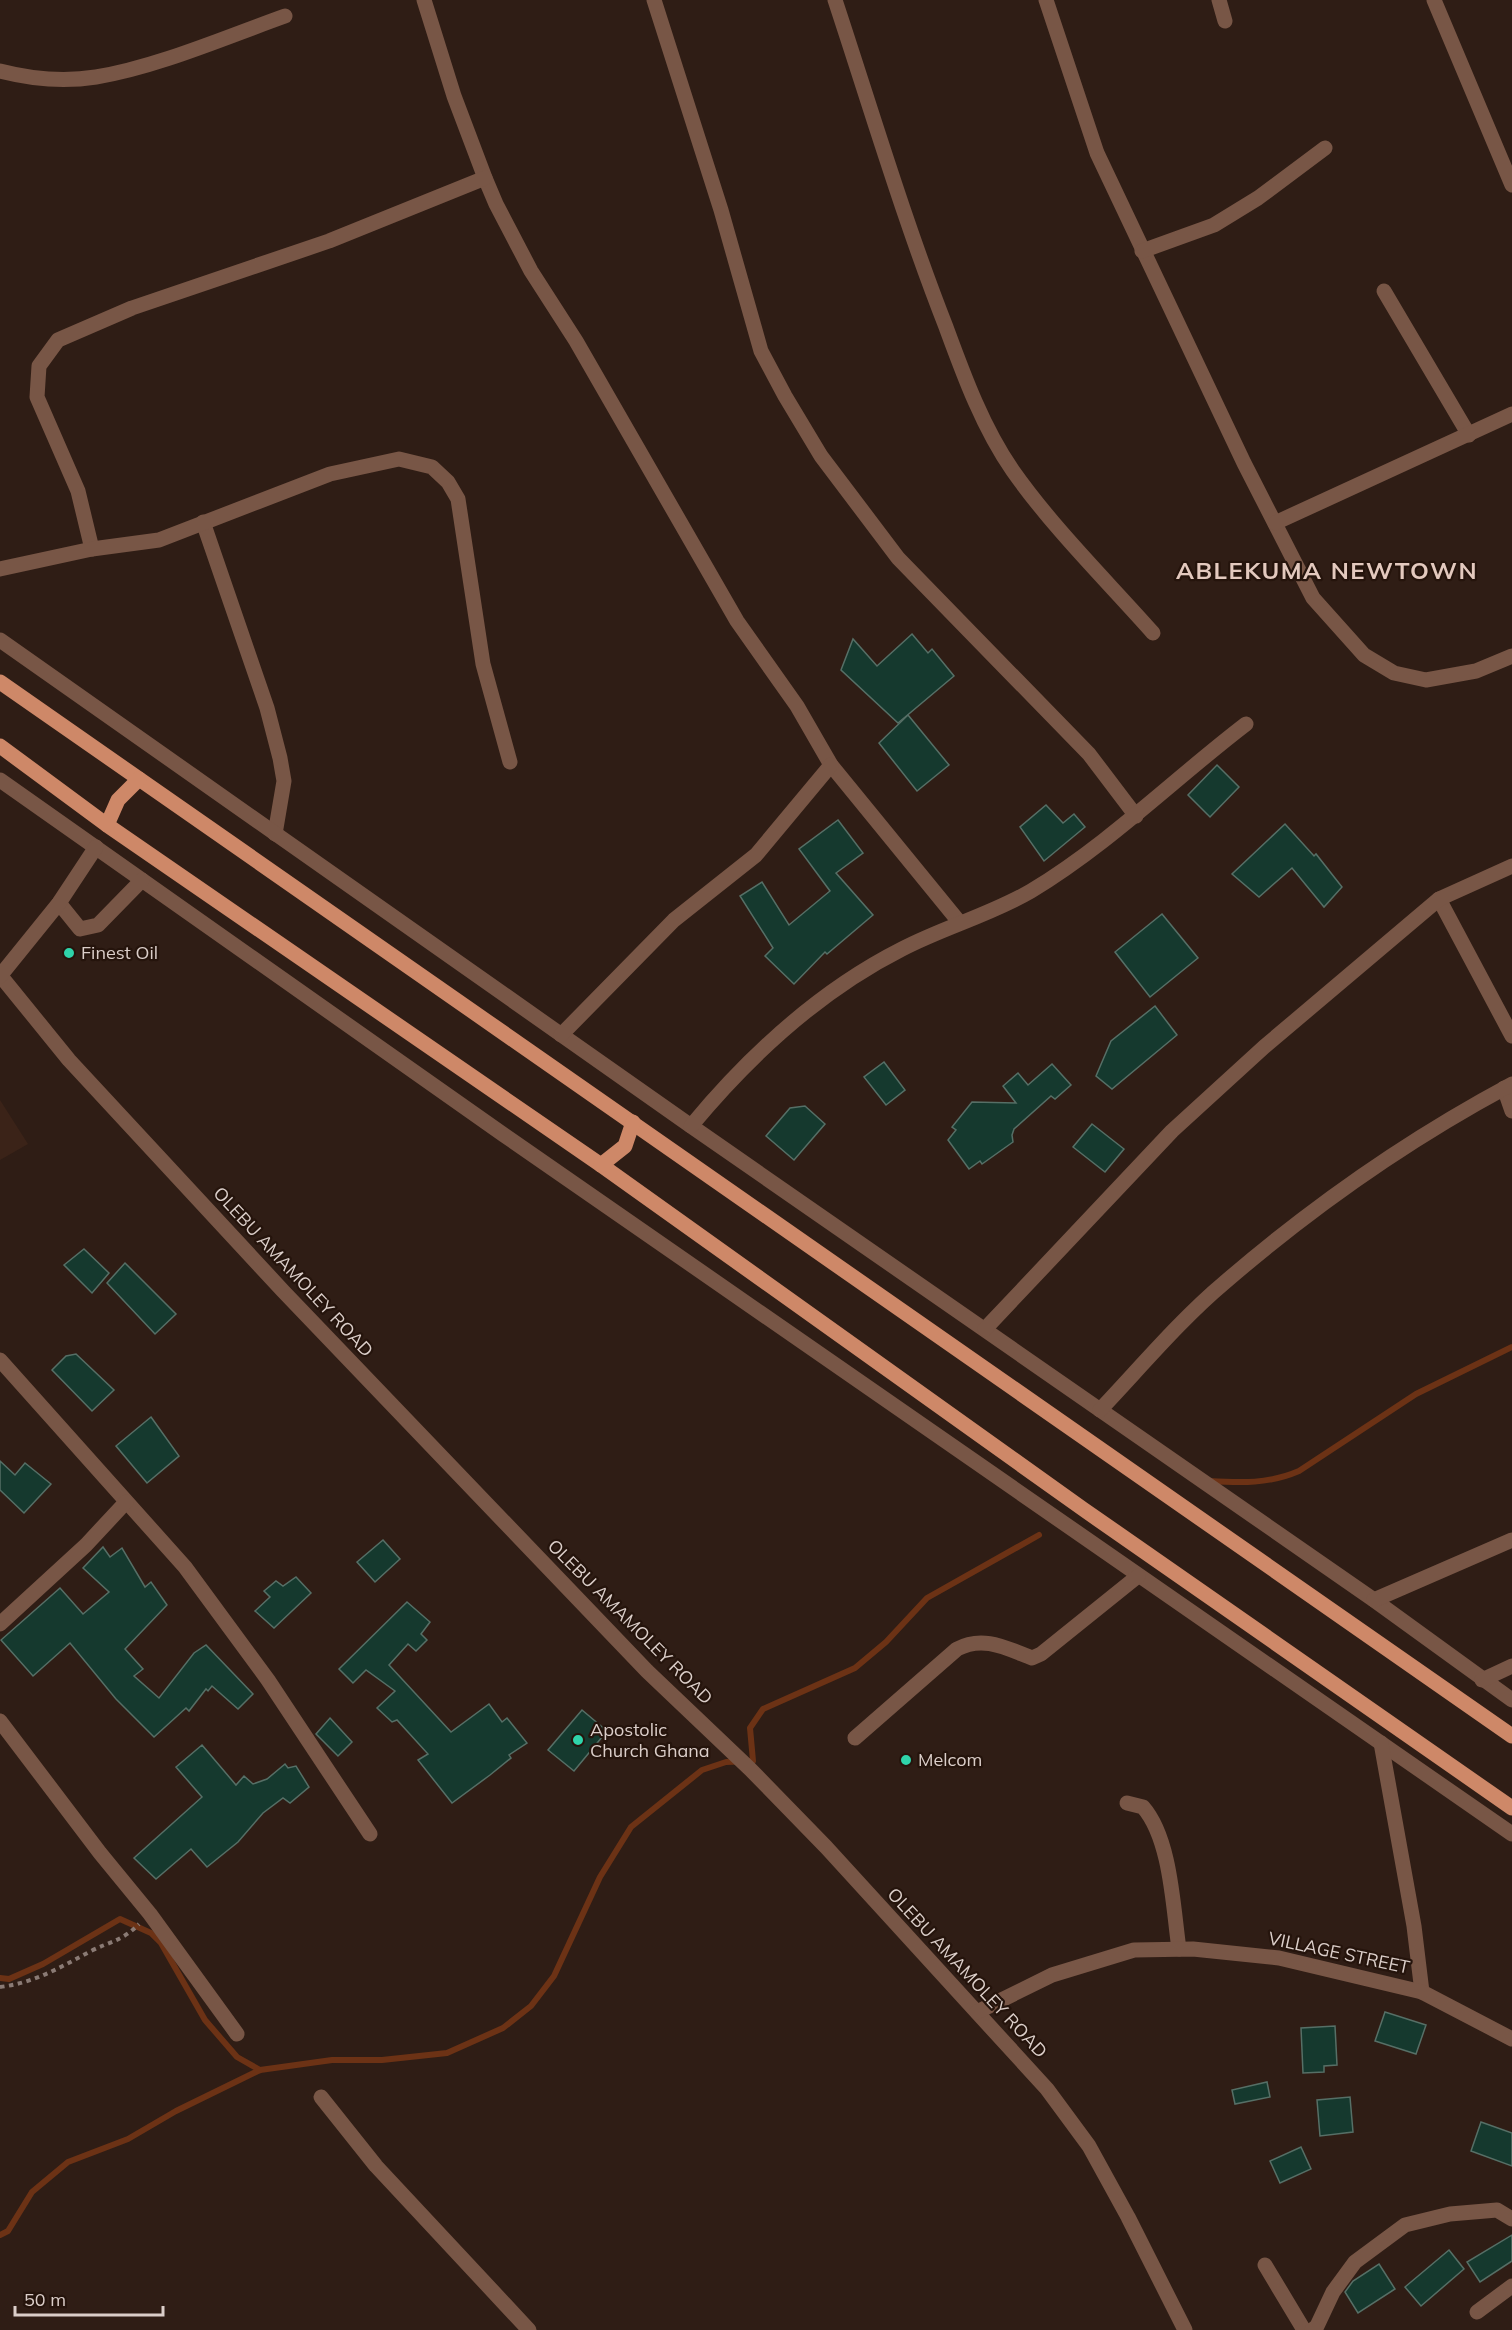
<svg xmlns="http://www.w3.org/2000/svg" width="1512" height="2330" viewBox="0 0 1512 2330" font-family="Mulish,sans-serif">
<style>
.built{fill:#3b2318}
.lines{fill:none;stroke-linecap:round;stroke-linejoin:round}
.stream{stroke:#6c3215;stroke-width:6}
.building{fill:#15392e;stroke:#566f66;stroke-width:1.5}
.path{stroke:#8a7a74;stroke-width:4;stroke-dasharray:4.5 4.5;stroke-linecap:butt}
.minor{stroke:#785646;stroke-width:15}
.major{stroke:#ce8868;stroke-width:15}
.poi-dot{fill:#2fd4aa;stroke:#25140c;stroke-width:2}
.labels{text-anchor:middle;stroke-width:4.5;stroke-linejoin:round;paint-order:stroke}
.poi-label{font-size:18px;fill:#dbcec9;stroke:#25140c;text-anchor:start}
.street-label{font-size:18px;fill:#dbcec9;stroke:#25140c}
.district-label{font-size:24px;font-weight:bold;letter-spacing:1.5px;fill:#e3c9be;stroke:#25140c}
</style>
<rect width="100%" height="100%" fill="#2f1d15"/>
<polygon class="built" points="0,1100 28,1144 0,1160"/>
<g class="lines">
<g class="stream">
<path d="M1209,1481c32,2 60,3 90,-10l117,-77 96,-47"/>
<polyline points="0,1978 9,1979 43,1964 120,1919 151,1933 161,1943 205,2020 237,2057 260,2070"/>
<polyline points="0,2235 8,2231 32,2192 68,2162 128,2139 176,2111 260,2070 332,2060 382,2060 447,2053 503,2028 531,2006 554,1976 600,1877 631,1827 702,1770 726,1762 753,1761 750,1728 763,1709 855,1668 886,1642 927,1598 1039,1535"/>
</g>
</g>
<g class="building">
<polygon points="912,634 928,653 932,649 954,676 898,723 841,670 853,639 877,666"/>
<polygon points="908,715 949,765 917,791 879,743"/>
<polygon points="1217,765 1239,787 1210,817 1188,795"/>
<polygon points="1046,805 1063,823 1074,814 1085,827 1044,861 1020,827"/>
<polygon points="838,820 863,853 836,873 873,915 827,954 825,952 794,984 765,956 773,948 740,896 762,882 789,925 830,891 799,849"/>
<polygon points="1285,824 1314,856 1316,854 1342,887 1324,907 1292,868 1259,897 1232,874"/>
<polygon points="1162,914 1198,958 1150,997 1115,952"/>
<polygon points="1155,1006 1177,1035 1112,1089 1096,1076 1111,1041"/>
<polygon points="884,1062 905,1090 886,1105 864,1077"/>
<polygon points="1052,1064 1071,1085 1055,1099 1051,1096 1014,1129 1012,1135 1013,1142 982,1164 980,1161 969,1169 948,1140 956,1130 952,1127 972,1102 1016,1103 1003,1086 1018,1073 1028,1085"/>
<polygon points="805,1106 825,1124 794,1160 766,1136 790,1108"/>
<polygon points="1092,1124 1124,1149 1105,1172 1073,1147"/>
<polygon points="84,1249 109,1273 92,1293 64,1265"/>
<polygon points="125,1263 176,1314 155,1334 107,1283"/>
<polygon points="76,1354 114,1390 92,1411 52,1370 66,1356"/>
<polygon points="151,1417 179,1456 147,1483 116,1446"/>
<polygon points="0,1461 15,1475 25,1463 51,1484 24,1513 0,1490"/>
<polygon points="383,1540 400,1559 375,1582 357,1562"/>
<polygon points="103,1547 110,1557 122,1548 145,1587 151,1582 167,1605 125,1649 143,1669 134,1676 159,1698 194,1653 206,1645 253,1694 238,1709 212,1686 208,1691 206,1689 189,1711 186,1708 154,1737 116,1699 70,1643 33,1676 1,1640 60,1588 83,1614 109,1592 83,1568"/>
<polygon points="296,1577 311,1593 274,1628 255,1611 270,1597 264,1591 276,1581 283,1586"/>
<polygon points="407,1602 430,1622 421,1634 427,1640 416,1651 408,1644 389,1665 451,1732 489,1704 502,1722 507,1718 527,1743 509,1755 511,1758 490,1775 452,1803 418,1760 428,1754 397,1720 392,1722 377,1708 395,1691 366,1670 353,1683 339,1669"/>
<polygon points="582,1710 607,1731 574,1771 548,1750"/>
<polygon points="330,1718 352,1742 338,1756 316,1734"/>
<polygon points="202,1745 236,1785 244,1776 253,1784 267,1779 285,1764 288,1768 296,1766 309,1787 290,1803 283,1798 263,1813 238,1842 207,1867 191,1849 156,1879 134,1858 202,1797 176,1767"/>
<polygon points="1385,2012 1426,2025 1416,2054 1375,2041"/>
<polygon points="1335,2026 1337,2065 1324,2066 1324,2072 1303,2073 1301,2028"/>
<polygon points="1267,2082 1270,2097 1235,2104 1232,2090"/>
<polygon points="1350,2097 1353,2132 1320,2136 1317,2100"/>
<polygon points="1481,2122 1512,2133 1512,2166 1471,2151"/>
<polygon points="1301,2147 1311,2169 1280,2183 1270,2161"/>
<polygon points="1512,2235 1512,2261 1480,2282 1467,2262"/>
<polygon points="1449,2250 1464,2269 1421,2306 1405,2287"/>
<polygon points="1379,2264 1395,2289 1358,2313 1345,2292 1353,2281"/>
</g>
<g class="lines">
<path class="path" d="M0,1987c34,-4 61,-20 91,-36 20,-10 31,-10 48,-27"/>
<g class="minor">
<polyline points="424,0 454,96 485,178 496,204 531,271 576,341 737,621 797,706 831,765 960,923"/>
<polyline points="654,0 721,210 761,351 785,396 821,456 898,558 1089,754 1136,816"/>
<path d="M835,0c36,109 69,220 111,327 18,49 37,101 67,144 41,58 93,109 140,162"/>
<polyline points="1046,0 1097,153 1244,463 1313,598 1364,655 1394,673 1426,680 1476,671 1512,656"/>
<polyline points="1219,0 1225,21"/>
<polyline points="1434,0 1512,185"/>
<path d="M0,71c31,8 65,11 96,6 61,-10 130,-40 189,-61"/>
<polyline points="1142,251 1214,225 1258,198 1325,148"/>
<polyline points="1384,291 1469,435"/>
<polyline points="203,522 267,708 280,758 284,781 275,834"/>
<polyline points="1275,523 1512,414"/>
<polyline points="92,549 78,491 37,397 39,366 58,340 132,308 329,241 485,178"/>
<polyline points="0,569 92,549 159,540 330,474 399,459 432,467 448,482 458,499 483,664 510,762"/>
<polyline points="0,640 691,1126 1374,1600 1512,1700"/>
<polyline points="0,780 504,1135 1512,1834"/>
<polyline points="1439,899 1512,1036"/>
<polyline points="59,903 80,929 98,925 142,880"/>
<polyline points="0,975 69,1060 283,1291 647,1671 750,1769 826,1847 1047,2089 1089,2146 1128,2217 1185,2330"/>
<polyline points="0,976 59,903 96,847"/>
<polyline points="561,1035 674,920 756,855 831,765"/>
<polyline points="1504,1088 1512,1111"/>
<path d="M691,1126c58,-70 130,-136 211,-177 42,-22 88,-34 129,-58 78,-47 143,-112 215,-167"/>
<polyline points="985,1329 1172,1131 1264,1047 1439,899 1512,866"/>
<polyline points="0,1360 185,1567 268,1680 370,1834"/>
<path d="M1100,1410c39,-41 81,-91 124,-127 88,-76 185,-144 288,-199"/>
<polyline points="1374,1600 1512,1540"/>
<polyline points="0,1624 86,1545 126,1502"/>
<polyline points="1482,1680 1512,1666"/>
<polyline points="0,1721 100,1853 150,1914 237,2034"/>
<path d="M855,1738l102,-89c26,-14 49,-1 75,9l9,-4 97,-78"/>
<polyline points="1381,1743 1414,1926 1422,1992"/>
<path d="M1127,1803l16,4c28,32 30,101 36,142"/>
<polyline points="977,2012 1052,1975 1134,1950 1193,1949 1279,1958 1422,1992 1512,2039"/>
<polyline points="321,2097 376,2166 529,2330"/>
<polyline points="1265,2265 1304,2330"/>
<polyline points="1477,2312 1512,2286"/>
<polyline points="1312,2330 1317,2326 1333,2292 1355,2262 1405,2225 1450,2214 1497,2210 1512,2219"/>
</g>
<g class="major">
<polyline points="0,682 1512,1736"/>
<polyline points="0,746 107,825 601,1165 1083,1509 1512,1808"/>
<polyline points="107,825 118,800 139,779"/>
<polyline points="601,1165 625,1146 633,1122"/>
</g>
</g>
<g class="poi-dot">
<circle cx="69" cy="953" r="6"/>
<circle cx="578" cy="1740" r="6"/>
<circle cx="906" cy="1760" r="6"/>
</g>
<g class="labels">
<g class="poi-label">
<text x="81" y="959">Finest Oil</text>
<text x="590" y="1736">Apostolic<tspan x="590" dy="21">Church Ghana</tspan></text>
<text x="918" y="1766">Melcom</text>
</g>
<g class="street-label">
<text transform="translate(293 1272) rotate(47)" y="6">OLEBU AMAMOLEY ROAD</text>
<text transform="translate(630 1622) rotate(45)" y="6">OLEBU AMAMOLEY ROAD</text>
<text transform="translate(1339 1953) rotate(12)" y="6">VILLAGE STREET</text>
<text transform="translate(967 1973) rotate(47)" y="6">OLEBU AMAMOLEY ROAD</text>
</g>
<g class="district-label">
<text x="1327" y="579">ABLEKUMA NEWTOWN</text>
</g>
</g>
<path d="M15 2306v9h148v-9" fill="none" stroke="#dbcec9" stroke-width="3"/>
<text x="24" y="2306" font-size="18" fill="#dbcec9" stroke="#25140c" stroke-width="4.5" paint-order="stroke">50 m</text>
</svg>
